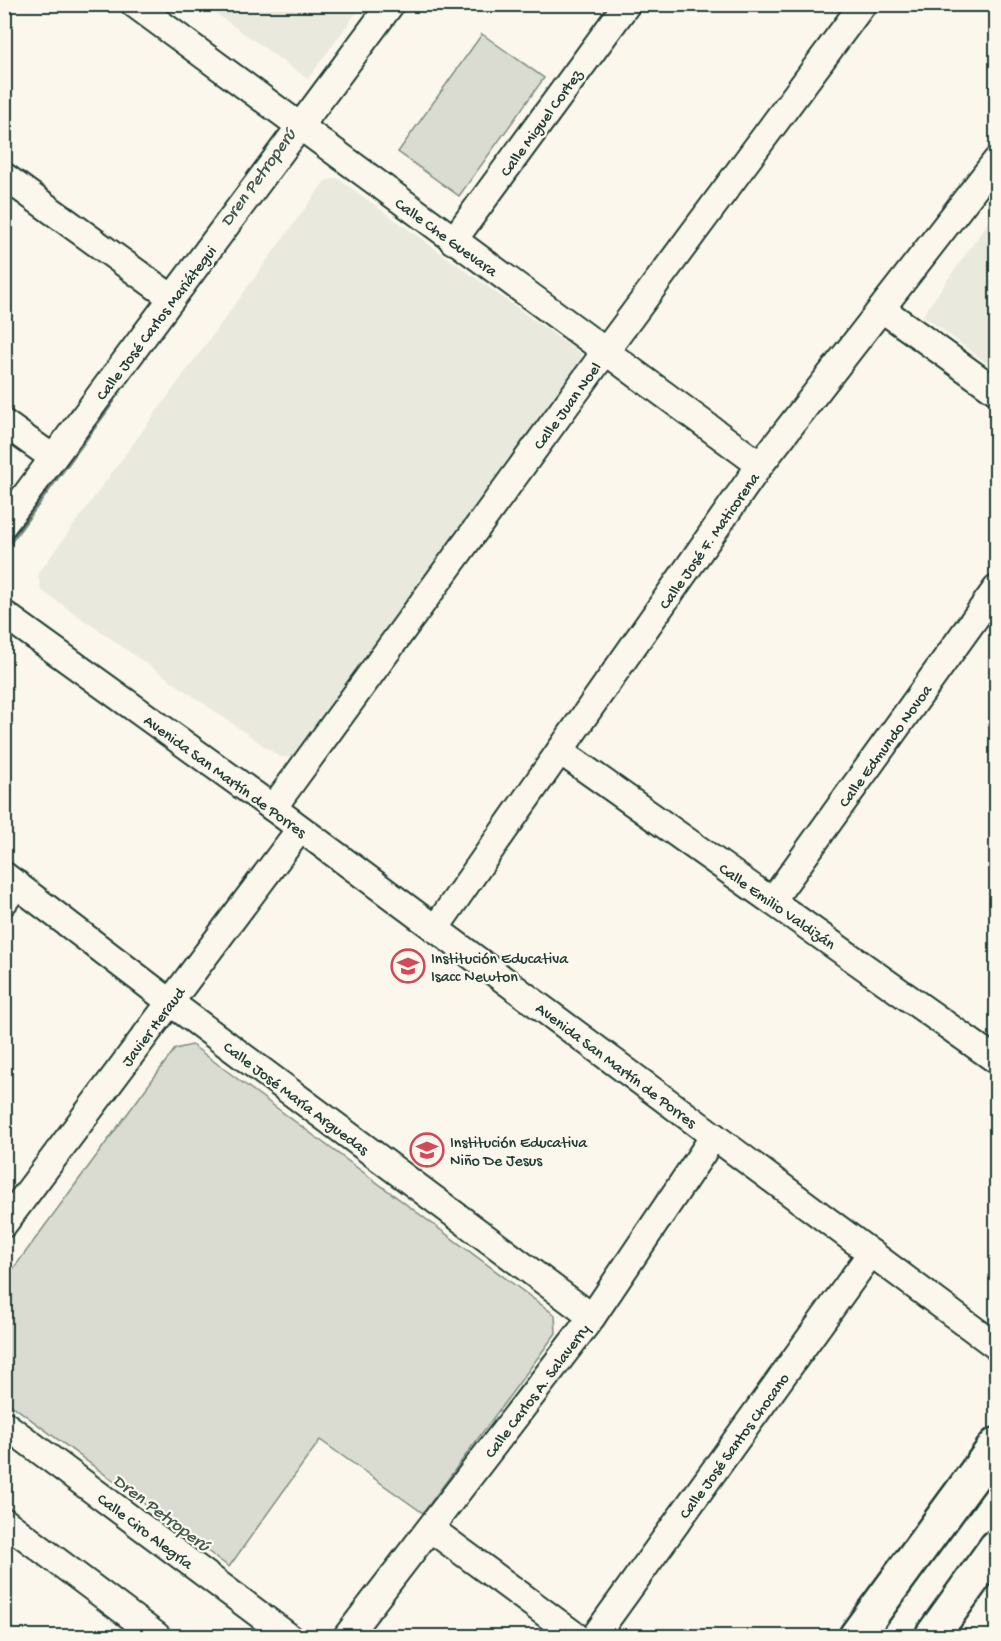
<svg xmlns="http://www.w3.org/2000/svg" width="1001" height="1641" viewBox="0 0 1001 1641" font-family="'Gochi Hand',sans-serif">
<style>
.built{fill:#eae9de}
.green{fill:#dbdcd1;stroke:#7d8c82;stroke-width:1.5}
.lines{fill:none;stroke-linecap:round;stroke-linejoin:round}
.stream{stroke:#74847b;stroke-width:8}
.minor-casing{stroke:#1f3d34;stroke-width:30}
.major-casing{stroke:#1f3d34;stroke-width:38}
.minor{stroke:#fbf7ec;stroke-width:26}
.major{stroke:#fbf7ec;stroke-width:33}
.labels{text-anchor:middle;stroke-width:4.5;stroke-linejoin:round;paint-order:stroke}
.street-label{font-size:16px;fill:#1f3d34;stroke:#fbf7ec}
.poi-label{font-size:16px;fill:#1f3d34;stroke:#fbf7ec;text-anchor:start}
.water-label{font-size:18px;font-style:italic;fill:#425b52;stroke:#fbf7ec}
</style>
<rect width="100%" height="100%" fill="#fbf7ec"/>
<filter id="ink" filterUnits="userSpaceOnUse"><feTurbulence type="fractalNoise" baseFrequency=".0167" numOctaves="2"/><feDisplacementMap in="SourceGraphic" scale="12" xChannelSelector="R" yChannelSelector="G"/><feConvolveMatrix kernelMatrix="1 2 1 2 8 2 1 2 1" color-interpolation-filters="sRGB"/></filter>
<g filter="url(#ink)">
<g class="built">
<polygon points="204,5 362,5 308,79"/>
<polygon points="337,178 581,354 584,362 293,758 280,757 41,590 38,574 325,181"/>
<polygon points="996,211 996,370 923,315"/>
</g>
<g class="green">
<polygon points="482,34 544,78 459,196 398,152"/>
<polygon points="192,1045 555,1315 556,1333 423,1513 320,1440 229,1567 5,1400 5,1280 175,1049"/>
</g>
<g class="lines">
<polyline class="stream" points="4,547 111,401"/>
<g class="minor-casing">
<g id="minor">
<polyline points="134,4 760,465"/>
<polyline points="4,176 172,298"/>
<polyline points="453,241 627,4"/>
<polyline points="882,309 996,391"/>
<polyline points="4,423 53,458"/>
<polyline points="4,524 391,4"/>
<polyline points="4,614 273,808 996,1346"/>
<polyline points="560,751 996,1060"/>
<polyline points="273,808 605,352 863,4"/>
<polyline points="4,875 170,1002 592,1317"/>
<polyline points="772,901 996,589"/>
<polyline points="4,902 17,884"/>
<polyline points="435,929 760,465 996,161"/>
<polyline points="4,1224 300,829"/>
<polyline points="4,1424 288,1636"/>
<polyline points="4,1521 157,1636"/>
<polyline points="431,1529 576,1636"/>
<polyline points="347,1636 592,1317 714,1136"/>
<polyline points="595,1636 871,1253"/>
</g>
</g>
<g class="major-casing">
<g id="major">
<polyline points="856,1636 996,1445"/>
<polyline points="932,1636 996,1547"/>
</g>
</g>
<use href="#minor" class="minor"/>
<use href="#major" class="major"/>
</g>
</g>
<defs>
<g id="school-ring" transform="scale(1.725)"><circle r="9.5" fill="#fbf7ec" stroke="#d1495b" stroke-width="1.5"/><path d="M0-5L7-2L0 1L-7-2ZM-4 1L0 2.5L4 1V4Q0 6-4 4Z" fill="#d1495b"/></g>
</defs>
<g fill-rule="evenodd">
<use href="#school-ring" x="408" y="966"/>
<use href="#school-ring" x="427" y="1150"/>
</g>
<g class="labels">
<g class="street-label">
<text transform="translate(540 122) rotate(-54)" y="6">Calle Miguel Cortez</text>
<text transform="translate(447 236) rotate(36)" y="6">Calle Che Guevara</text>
<text transform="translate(155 322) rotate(-53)" y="6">Calle José Carlos Mariátegui</text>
<text transform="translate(566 405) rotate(-54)" y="6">Calle Juan Noel</text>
<text transform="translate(708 540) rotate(-55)" y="6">Calle José F. Maticorena</text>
<text transform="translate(884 745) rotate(-54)" y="6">Calle Edmundo Novoa</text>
<text transform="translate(226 775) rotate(36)" y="6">Avenida San Martín de Porres</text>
<text transform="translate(778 905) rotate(35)" y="6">Calle Emilio Valdizán</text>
<text transform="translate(152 1026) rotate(-53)" y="6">Javier Heraud</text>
<text transform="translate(617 1064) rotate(37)" y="6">Avenida San Martín de Porres</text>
<text transform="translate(297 1097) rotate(37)" y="6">Calle José María Arguedas</text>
<text transform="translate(536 1390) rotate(-53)" y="6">Calle Carlos A. Salaverry</text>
<text transform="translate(733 1445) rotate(-54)" y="6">Calle José Santos Chocano</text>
<text transform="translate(146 1530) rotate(37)" y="6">Calle Ciro Alegría</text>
</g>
<g class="poi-label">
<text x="431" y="963">Institución Educativa<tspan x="431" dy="18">Isacc Newton</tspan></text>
<text x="450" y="1147">Institución Educativa<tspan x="450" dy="18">Niño De Jesus</tspan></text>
</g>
<g class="water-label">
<text transform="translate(257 177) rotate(-54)" y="6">Dren Petroperú</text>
<text transform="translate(162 1512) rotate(37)" y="6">Dren Petroperú</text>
</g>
</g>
<rect width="1001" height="1641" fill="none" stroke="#fbf7ec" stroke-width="24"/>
<rect x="12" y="12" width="977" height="1617" fill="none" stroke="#1f3d34" stroke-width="2" filter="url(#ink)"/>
</svg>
